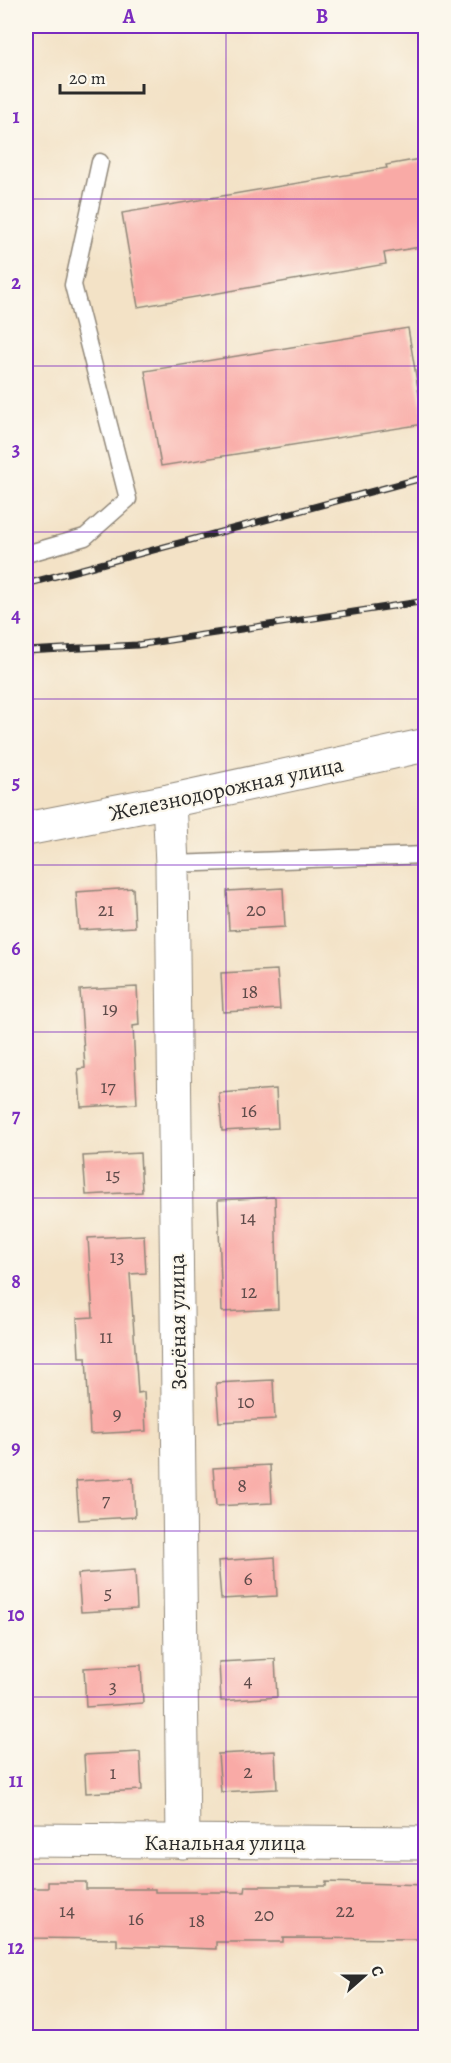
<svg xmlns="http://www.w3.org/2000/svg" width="451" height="2063" viewBox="0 0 451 2063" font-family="Alegreya,serif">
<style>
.building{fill:#f9aaa6}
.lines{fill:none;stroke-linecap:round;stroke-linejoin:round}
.lane-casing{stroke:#8f8678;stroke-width:19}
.street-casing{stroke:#8f8678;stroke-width:35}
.lane{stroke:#fff;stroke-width:16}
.street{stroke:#fff;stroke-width:33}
.rail-casing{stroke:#2b2b2b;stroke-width:7}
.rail{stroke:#fbf7ec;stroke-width:4.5;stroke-dasharray:14;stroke-linecap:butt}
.grid{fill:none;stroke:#7b2cbf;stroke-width:1.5;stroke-opacity:0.55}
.labels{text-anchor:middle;stroke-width:4.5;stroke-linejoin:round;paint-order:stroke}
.number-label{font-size:20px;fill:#5e4b4a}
.street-label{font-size:22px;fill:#2b2b2b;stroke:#fbf7ec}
.neatline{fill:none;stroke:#7b2cbf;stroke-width:2}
.grid-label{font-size:20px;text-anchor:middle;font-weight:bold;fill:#7b2cbf}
</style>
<rect width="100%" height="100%" fill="#fbf7ec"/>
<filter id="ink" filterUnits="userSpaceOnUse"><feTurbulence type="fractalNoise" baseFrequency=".0167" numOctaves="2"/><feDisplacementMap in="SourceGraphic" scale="12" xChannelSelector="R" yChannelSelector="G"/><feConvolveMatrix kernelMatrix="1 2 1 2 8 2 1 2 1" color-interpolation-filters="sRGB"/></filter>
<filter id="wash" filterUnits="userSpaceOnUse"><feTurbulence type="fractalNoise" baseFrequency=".008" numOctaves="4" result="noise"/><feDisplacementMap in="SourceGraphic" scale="24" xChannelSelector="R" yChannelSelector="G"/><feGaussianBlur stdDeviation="1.35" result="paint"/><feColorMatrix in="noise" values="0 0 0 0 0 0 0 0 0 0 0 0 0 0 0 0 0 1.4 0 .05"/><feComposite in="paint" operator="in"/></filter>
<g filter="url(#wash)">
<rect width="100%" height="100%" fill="#f3e2c6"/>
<g id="blocks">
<g class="building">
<polygon points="426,158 426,246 384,253 386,264 138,307 122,213 387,168 386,165"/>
<polygon points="408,328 424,424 161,466 145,371"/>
<polygon points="133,888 135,927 79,930 76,892"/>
<polygon points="283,888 285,927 229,930 227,891"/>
<polygon points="277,970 280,1009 223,1012 221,973"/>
<polygon points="137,987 139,1025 133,1026 137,1104 81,1107 78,1069 85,1068 80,990"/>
<polygon points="276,1089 278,1128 222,1131 219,1093"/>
<polygon points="140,1153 142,1192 86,1195 83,1156"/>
<polygon points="275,1197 278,1309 222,1312 218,1200"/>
<polygon points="144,1235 146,1273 130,1274 138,1393 144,1392 146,1431 90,1434 86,1357 79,1357 77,1318 93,1317 88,1238"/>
<polygon points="273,1380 275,1419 219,1422 216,1383"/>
<polygon points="270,1465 272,1503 216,1506 213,1468"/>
<polygon points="133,1478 135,1517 79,1520 76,1481"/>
<polygon points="275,1557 277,1596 221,1599 218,1561"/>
<polygon points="135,1570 137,1609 81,1612 78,1574"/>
<polygon points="275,1659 277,1697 221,1701 219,1662"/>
<polygon points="141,1665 143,1703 86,1707 84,1668"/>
<polygon points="275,1751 277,1789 221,1792 218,1754"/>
<polygon points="140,1752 142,1790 86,1793 84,1755"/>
<polygon points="48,1882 86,1882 86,1889 155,1889 155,1892 245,1892 246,1886 326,1886 326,1882 426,1885 426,1939 283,1938 283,1942 216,1942 216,1949 117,1946 117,1939 26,1938 26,1888 48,1888"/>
</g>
</g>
</g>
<g filter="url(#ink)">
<use href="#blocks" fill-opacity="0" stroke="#8f8678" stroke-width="1.5"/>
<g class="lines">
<g class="lane-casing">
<g id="lane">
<polyline points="26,554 85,537 128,499 73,285 100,162"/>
<polyline points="172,864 426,855"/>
</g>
</g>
<g class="street-casing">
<g id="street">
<polyline points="169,801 172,864 183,1842"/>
<polyline points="26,829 169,801 426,745"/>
<polyline points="26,1840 426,1843"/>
</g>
</g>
<use href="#lane" class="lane"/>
<use href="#street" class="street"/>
<g class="rail-casing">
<g id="rail">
<polyline points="26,584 426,477"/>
<polyline points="26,651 137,645 426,601"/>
</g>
</g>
<use href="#rail" class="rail"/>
</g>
</g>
<path class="grid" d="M226,26v2012M26,199h400M26,366h400M26,532h400M26,699h400M26,865h400M26,1032h400M26,1198h400M26,1364h400M26,1531h400M26,1697h400M26,1864h400"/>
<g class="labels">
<g class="number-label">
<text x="106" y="916">21</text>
<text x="256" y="916">20</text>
<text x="250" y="998">18</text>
<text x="110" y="1015">19</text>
<text x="108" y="1093">17</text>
<text x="249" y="1117">16</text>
<text x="113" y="1181">15</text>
<text x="248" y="1224">14</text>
<text x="117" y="1263">13</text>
<text x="249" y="1298">12</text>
<text x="106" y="1343">11</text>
<text x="246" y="1408">10</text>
<text x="117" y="1420">9</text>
<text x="242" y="1492">8</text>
<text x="106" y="1506">7</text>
<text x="248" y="1585">6</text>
<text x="108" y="1599">5</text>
<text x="248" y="1687">4</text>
<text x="113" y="1693">3</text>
<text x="248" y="1778">2</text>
<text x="113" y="1779">1</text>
<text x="67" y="1917">14</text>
<text x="345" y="1917">22</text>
<text x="264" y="1921">20</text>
<text x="136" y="1925">16</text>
<text x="197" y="1927">18</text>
</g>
<g class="street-label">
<text transform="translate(226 788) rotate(-12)" y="8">Железнодорожная улица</text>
<text transform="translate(177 1322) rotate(-91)" y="8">Зелёная улица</text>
<text x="225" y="1850">Канальная улица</text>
</g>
</g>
<rect width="451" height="2063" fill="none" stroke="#fbf7ec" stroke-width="66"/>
<g transform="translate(364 1976) rotate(69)" stroke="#fbf7ec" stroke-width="4.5" paint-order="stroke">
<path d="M0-4.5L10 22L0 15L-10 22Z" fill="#2b2b2b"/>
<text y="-9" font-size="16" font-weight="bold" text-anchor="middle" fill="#2b2b2b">С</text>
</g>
<path d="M60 84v9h84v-9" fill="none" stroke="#2b2b2b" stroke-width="3"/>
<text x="69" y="84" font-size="18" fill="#2b2b2b" stroke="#fbf7ec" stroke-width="4.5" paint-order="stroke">20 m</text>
<rect x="33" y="33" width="385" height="1997" class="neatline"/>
<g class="grid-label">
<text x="129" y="23">A</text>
<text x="322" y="23">B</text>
<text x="16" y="123">1</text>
<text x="16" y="289">2</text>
<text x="16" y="456">3</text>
<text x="16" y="622">4</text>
<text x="16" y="789">5</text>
<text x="16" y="955">6</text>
<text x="16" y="1122">7</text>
<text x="16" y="1288">8</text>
<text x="16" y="1454">9</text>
<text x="16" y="1621">10</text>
<text x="16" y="1787">11</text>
<text x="16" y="1954">12</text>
</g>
</svg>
